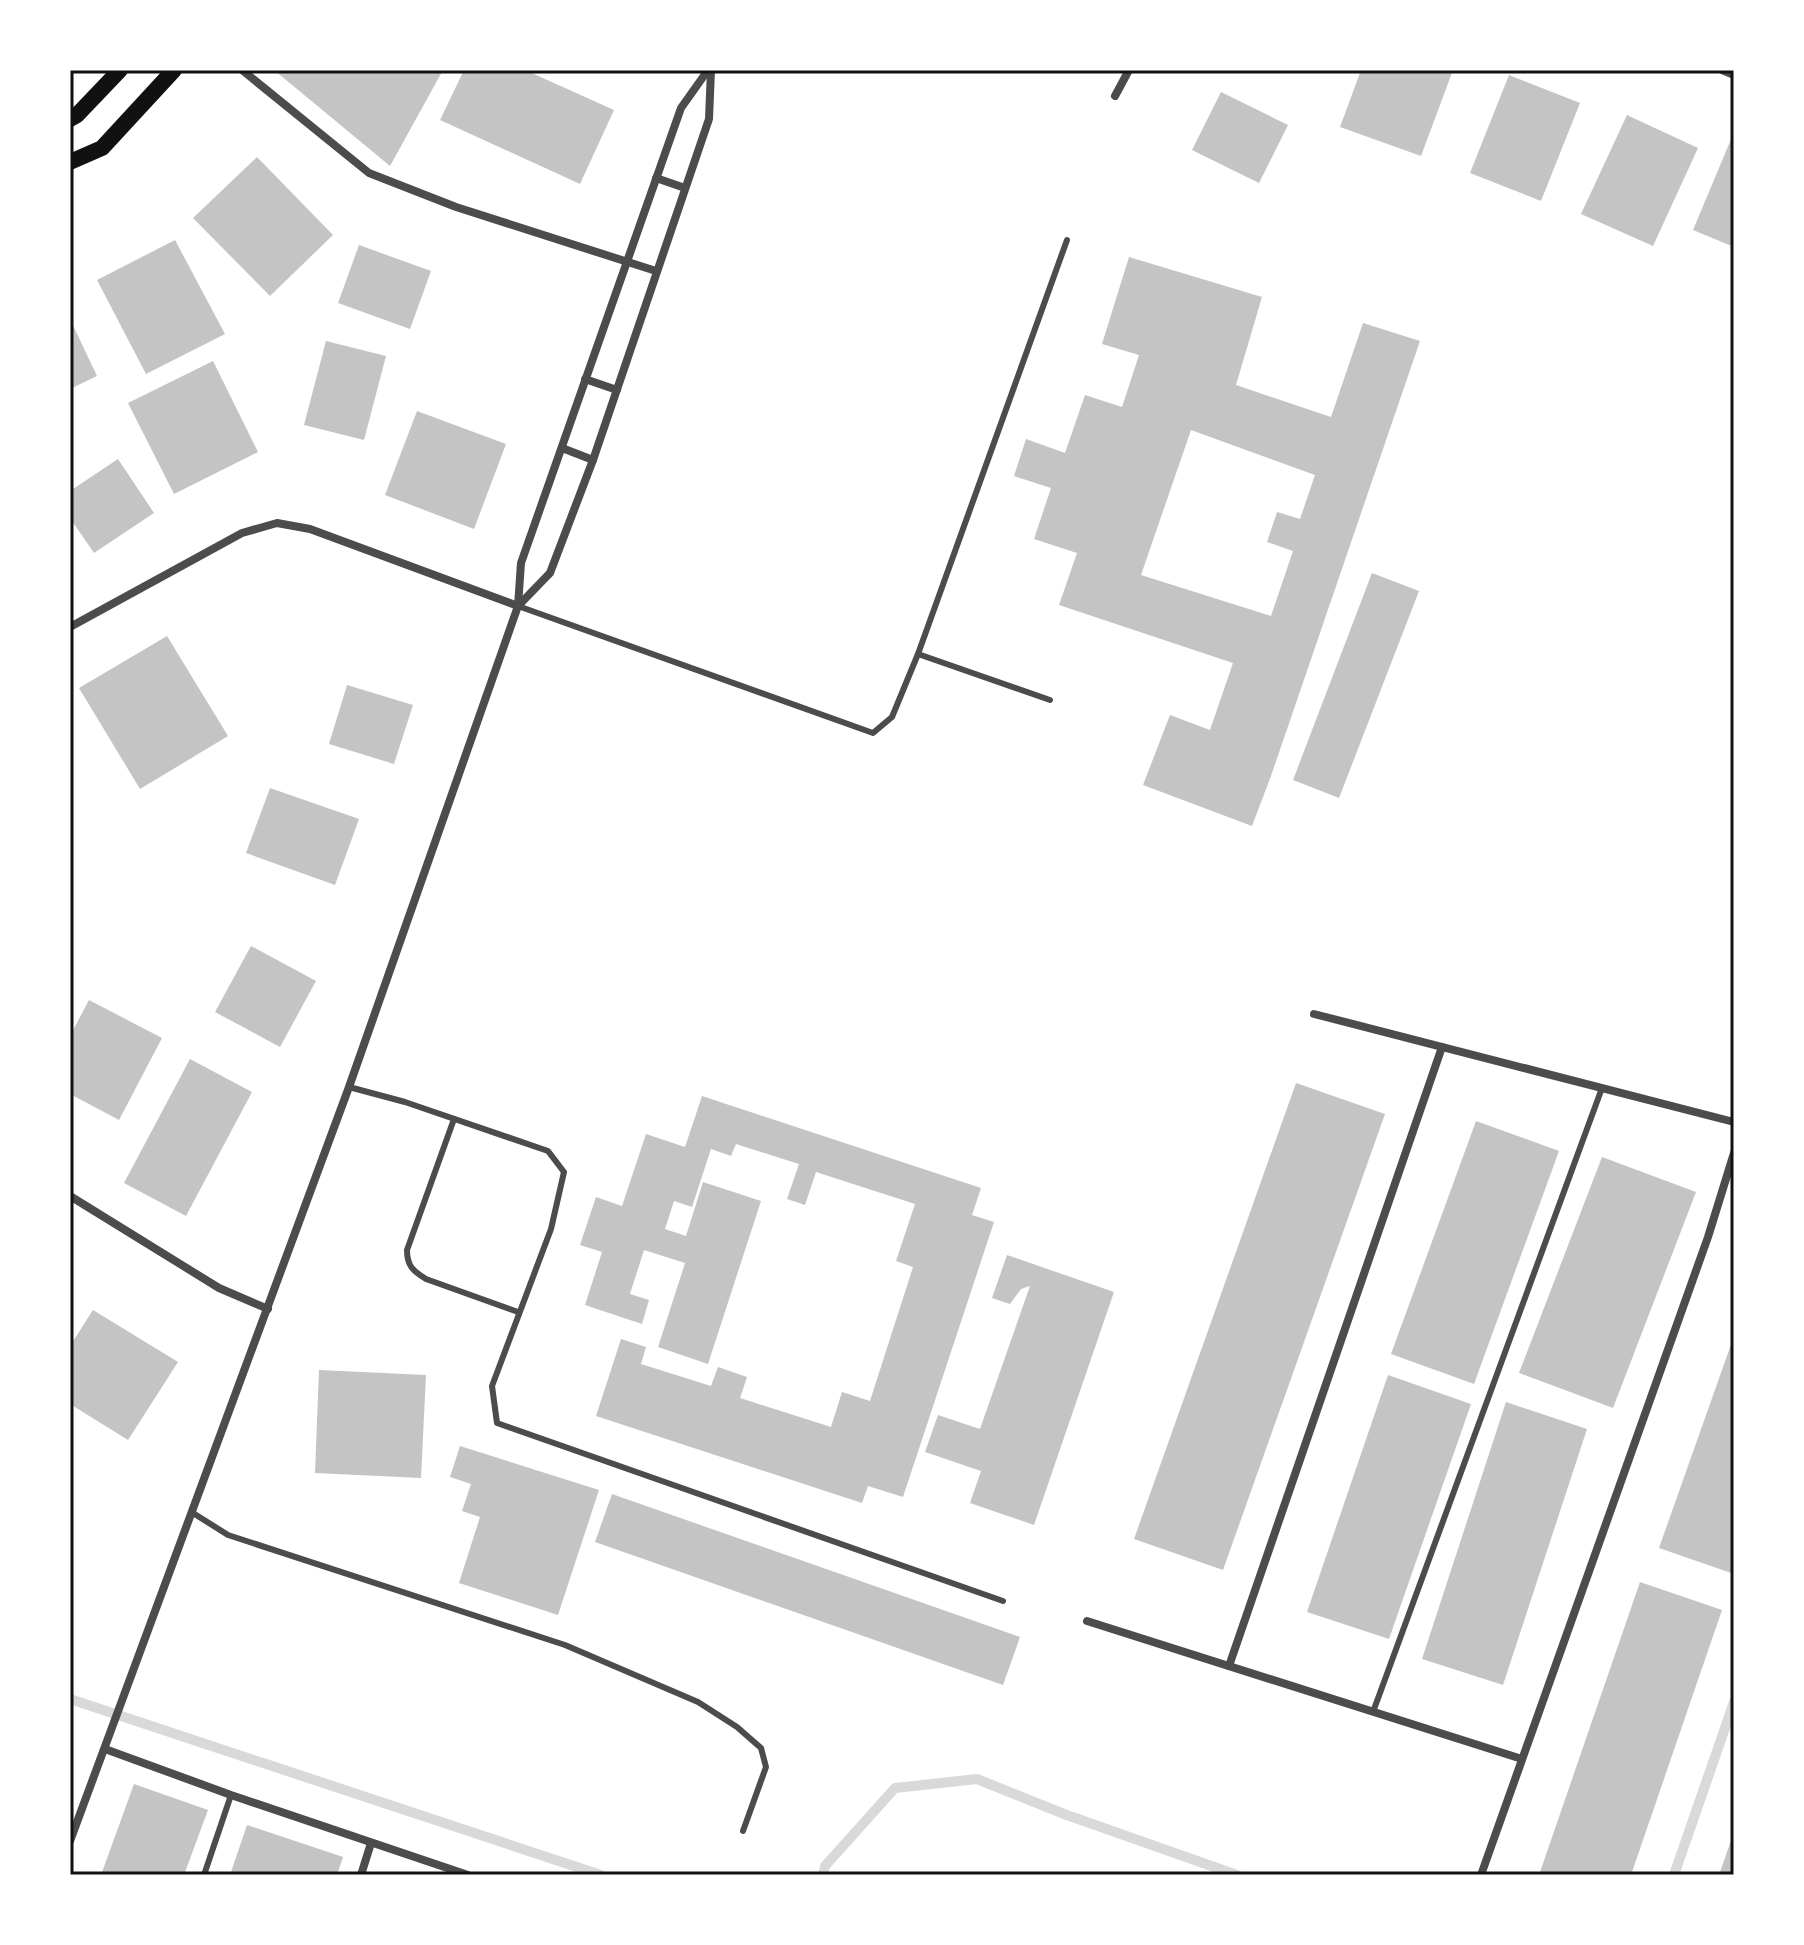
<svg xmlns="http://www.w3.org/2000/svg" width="1804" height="1945" viewBox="0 0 1804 1945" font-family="Quicksand,sans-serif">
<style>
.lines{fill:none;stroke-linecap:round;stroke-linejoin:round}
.stream{stroke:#d9d9d9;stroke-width:10}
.building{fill:#c4c4c4;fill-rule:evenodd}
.service{stroke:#4c4c4c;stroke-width:6}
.minor{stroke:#4c4c4c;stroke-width:8}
.secondary{stroke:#111;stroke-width:16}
.neatline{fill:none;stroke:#111;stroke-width:3}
</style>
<rect width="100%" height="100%" fill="#fff"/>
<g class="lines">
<g class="stream">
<polyline points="70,1699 601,1875"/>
<polyline points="823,1875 825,1866 895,1788 977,1779 1064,1814 1237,1875"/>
<polyline points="1674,1875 1734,1702"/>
</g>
</g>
<g class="building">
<polygon points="274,70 443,70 390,166"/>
<polygon points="464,70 525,70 614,110 580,184 440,120"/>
<polygon points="1361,70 1453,70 1421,156 1340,127"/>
<polygon points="1509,75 1580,103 1541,201 1470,173"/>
<polygon points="1221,92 1288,125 1259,183 1192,150"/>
<polygon points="1627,115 1698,148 1653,246 1581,214"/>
<polygon points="1734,132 1734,247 1693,230"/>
<polygon points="257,157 333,235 270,296 193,218"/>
<polygon points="175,240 225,334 146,374 97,280"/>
<polygon points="359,245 431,271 410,329 338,303"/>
<path d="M1129,257l133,40 -26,88 95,32 32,-94 57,18 -149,435 -19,50 -109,-41 27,-70 40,15 23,-67 -174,-58 18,-52 -43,-14 17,-51 -37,-12 12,-37 39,14 20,-58 37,12 17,-52 -37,-11zM1191,430l124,45 -15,44 -23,-7 -10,30 26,9 -22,65 -130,-41z"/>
<polygon points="70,319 97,376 70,389"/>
<polygon points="326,341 386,356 364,440 304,425"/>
<polygon points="213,361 258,452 174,494 128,403"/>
<polygon points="417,411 506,444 474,529 385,495"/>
<polygon points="118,459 154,513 94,553 70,518 70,491"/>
<polygon points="1372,573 1419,591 1339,798 1293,780"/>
<polygon points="167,636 228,736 140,789 79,688"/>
<polygon points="347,685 413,705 394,764 329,744"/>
<polygon points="270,788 359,819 335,885 246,853"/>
<polygon points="251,946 316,981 280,1047 215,1012"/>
<polygon points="89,1000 162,1038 119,1120 70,1094 70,1036"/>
<polygon points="190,1059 252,1092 186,1216 124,1183"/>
<polygon points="1296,1083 1385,1114 1223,1570 1134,1539"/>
<polygon points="702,1096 981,1188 972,1215 994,1222 903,1497 868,1486 862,1503 596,1416 621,1339 646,1347 641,1364 711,1386 718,1367 747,1377 740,1398 831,1427 842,1392 870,1401 913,1267 896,1261 915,1204 816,1172 805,1205 787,1199 799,1164 736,1144 731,1156 711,1149 692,1207 674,1201 665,1229 686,1236 703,1182 761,1201 708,1364 658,1347 685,1263 644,1250 630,1294 649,1300 642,1324 585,1305 602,1252 580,1245 596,1197 622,1206 646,1134 685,1147"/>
<polygon points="1476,1121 1559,1151 1474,1384 1391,1354"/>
<polygon points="1602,1157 1696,1192 1613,1408 1519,1373"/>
<polygon points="1007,1255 1114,1292 1034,1525 970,1503 981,1471 925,1452 938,1415 980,1429 1030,1286 1021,1289 1010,1304 992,1298"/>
<polygon points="93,1310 178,1362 128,1440 70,1404 70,1346"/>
<polygon points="1734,1336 1734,1574 1659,1548"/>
<polygon points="319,1370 426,1375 421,1478 315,1473"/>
<polygon points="1388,1375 1471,1404 1389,1639 1307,1612"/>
<polygon points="1506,1402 1587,1429 1503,1685 1422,1659"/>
<polygon points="460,1446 599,1490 558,1615 459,1583 480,1517 462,1511 471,1484 450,1477"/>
<polygon points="612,1494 1020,1637 1003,1685 595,1542"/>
<polygon points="1640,1582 1722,1610 1631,1875 1539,1875"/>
<polygon points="134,1784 208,1810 184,1875 101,1875"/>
<polygon points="247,1825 343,1857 337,1875 230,1875"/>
<polygon points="1734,1832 1734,1875 1719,1875"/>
</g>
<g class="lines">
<g class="service">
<polyline points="518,606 873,733 892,717 918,654 1050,700"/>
<polyline points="918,654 1067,240"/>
<polyline points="349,1087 405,1102 548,1151 564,1172 551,1229 492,1386 497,1423 1003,1601"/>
<path d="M454,1119l-47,131c0,16 6,21 19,29l92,33"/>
<polyline points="193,1513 228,1535 565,1645 698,1702 737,1727 761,1748 766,1767 743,1831"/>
<polyline points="1373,1712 1602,1088"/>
<polyline points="204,1875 231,1795"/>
</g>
<g class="minor">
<polyline points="242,70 369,173 456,207 656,271"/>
<polyline points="1722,70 1734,75"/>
<polyline points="1115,96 1129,70"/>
<polyline points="656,178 685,188"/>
<polyline points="585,379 617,390"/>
<polyline points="562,448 593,460"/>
<polyline points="519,605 550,573 593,460 709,119 711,70"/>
<polyline points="70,627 242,533 277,523 310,529 518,606"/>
<polyline points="1314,1014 1734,1122"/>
<polyline points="70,1196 219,1288 268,1309"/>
<polyline points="1087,1621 1522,1759"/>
<polyline points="1229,1666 1442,1047"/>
<polyline points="105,1749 231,1795 468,1875"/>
<polyline points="70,1841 349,1087 518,606 521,563 681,108 708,70"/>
<polyline points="361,1875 371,1843"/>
<polyline points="1481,1875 1708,1237 1734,1153"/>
</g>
<g class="secondary">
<polyline points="70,119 77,115 120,70"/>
<polyline points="70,162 102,148 174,70"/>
</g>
</g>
<rect width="1804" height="1945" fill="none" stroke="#ffffff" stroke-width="144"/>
<rect x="72" y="72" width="1660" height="1801" class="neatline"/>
</svg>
